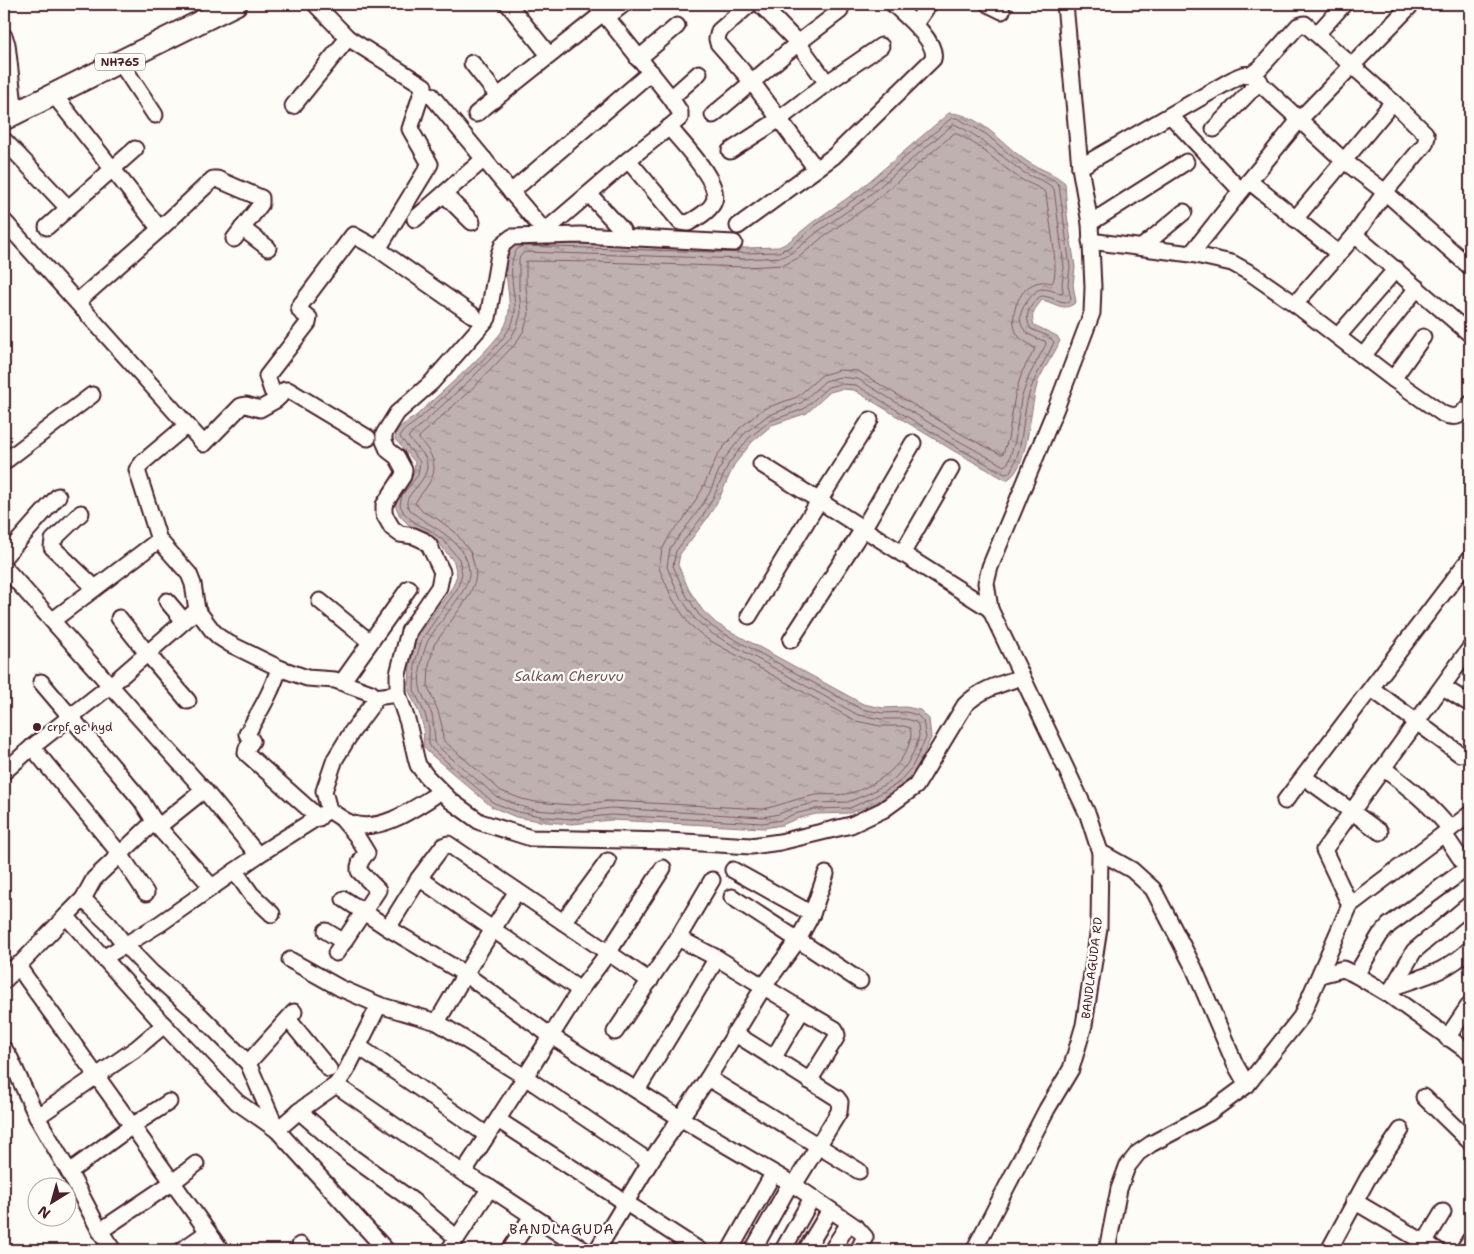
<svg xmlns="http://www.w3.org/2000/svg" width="1474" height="1254" viewBox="0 0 1474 1254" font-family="'Shantell Sans',sans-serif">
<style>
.water{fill:url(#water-ripples);stroke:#91777b}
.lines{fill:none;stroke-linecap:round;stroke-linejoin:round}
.shore{stroke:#795961;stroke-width:1}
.minor-casing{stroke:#4a1f2b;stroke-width:19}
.highway-casing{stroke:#4a1f2b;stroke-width:25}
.minor{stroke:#fdfcf7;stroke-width:15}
.highway{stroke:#fdfcf7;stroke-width:21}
.poi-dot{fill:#4a1f2b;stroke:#fdfcf7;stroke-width:2}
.labels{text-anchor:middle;stroke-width:4.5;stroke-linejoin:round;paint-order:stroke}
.shield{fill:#fdfcf7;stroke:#806168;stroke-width:1}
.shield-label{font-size:11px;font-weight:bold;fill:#4a1f2b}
.poi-label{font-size:12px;fill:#4a1f2b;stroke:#fdfcf7;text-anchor:start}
.street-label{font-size:12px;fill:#4a1f2b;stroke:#fdfcf7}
.water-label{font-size:14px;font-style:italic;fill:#73525a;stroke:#fdfcf7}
.neighbourhood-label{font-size:14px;letter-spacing:1px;fill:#4a1f2b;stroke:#fdfcf7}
</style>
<defs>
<pattern id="water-ripples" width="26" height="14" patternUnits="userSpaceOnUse" patternTransform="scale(1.25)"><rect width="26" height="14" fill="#c0b1b1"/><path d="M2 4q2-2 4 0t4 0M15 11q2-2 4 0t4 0" fill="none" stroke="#9e8f90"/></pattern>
</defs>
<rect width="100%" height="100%" fill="#fdfcf7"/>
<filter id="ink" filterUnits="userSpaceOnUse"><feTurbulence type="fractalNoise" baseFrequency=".02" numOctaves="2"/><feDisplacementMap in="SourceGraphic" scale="10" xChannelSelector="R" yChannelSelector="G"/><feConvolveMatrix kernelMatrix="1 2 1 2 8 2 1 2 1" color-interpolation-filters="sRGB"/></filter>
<g filter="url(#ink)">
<path class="water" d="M949,113c32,0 57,36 82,51 12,6 24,10 34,19l2,32 8,52 -2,18 3,17c-12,11 -20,1 -34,-2 -7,9 -12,13 -8,25l23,11 3,5c-6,14 -15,25 -21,38 -10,24 -9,92 -33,101l-52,-29 -100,-61 -13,-1 -11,3 -23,21 -35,12 -20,17 -18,23 -15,34 -13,21 -26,34 -2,11 11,25 14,21 14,13 146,80 20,4 23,-1 14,3 9,9 2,19 -15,32 -15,18 -26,15 -25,10 -34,1 -20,5 -14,6 -18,3 -153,-8 -39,4 -26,-2 -30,-5 -24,-10 -64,-55 -5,-7 1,-16 -4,-14 -11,-24 1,-29 7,-25 36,-51 4,-11 -3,-13 -14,-18 -14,-10 -14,-6 -12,-12 -5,-11 2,-12 17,-20 1,-11 -20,-23c0,-1 1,-7 1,-7 4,-7 15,-12 21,-17 27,-26 59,-51 83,-81 19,-25 2,-50 7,-78 1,-4 6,-9 8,-13h84l147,5 33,-1 8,-4 26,-21 46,-32z"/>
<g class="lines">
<g class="shore">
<path d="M952,118h5l29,16 22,19 20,15 26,12 5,5 11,82 -2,18 3,14 -2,3c-10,1 -18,-6 -28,-6 -11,8 -18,20 -10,33l17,7 6,6c-8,19 -21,35 -26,56 -7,25 -4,53 -19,75l-4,1 -49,-27 -100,-62 -16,-1 -12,3 -24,22 -34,12 -21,17 -20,25 -15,33 -12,21 -26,34 -3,15 12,27 14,22 15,13 147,81 21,4 24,-1 11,3 6,6 3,17 -14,29 -15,17 -25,14 -22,10 -35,1 -21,5 -13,6 -18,3 -152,-8 -39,4 -25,-2 -29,-5 -24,-9 -62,-54 -3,-5v-16l-4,-14 -11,-24 1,-27 7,-24 35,-50 5,-15 -3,-15 -15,-18 -16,-12 -13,-6 -11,-10 -4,-8 2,-10 16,-20 2,-13 -20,-25c2,-8 13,-12 19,-18 19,-17 38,-35 57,-53 10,-9 21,-19 29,-31 5,-6 10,-16 10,-24 1,-17 -12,-56 7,-65l223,7 34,-1 11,-5 26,-22 46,-31z"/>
<path d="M954,124c27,12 45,31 69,48 9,6 23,8 31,17l10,78 -2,17 1,8 -3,2c-5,-3 -12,-5 -19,-5 -5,1 -8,5 -12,10 -17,20 -8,36 16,42l1,3 -17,32 -8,23 -6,42 -7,22 -4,3 -45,-25 -101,-62 -18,-2 -15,4 -24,22 -34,13 -22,17 -21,26 -15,35 -13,20 -26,34 -3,19 12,28 16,24 16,14 147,82 23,4h24l9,2 4,4 1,11 -3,11 -9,17 -13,15 -24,14 -22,9 -34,1 -21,5 -14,6 -16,3 -152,-9 -39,5 -37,-3 -15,-4 -23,-9 -61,-52c-2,-7 -2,-21 -4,-30 -3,-9 -10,-18 -12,-28 -2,-13 2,-32 7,-44 3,-8 18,-26 24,-35 6,-9 17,-21 18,-33 2,-41 -60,-54 -62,-71 -2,-12 28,-26 18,-47 -4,-8 -13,-13 -17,-20l63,-58 39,-40 7,-12 4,-14 -2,-26v-29l5,-6 221,7 37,-2 11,-5 27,-22 45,-31z"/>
<path d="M955,133c25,11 42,30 64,45 9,6 20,8 27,15 1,17 15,80 6,90 -5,-1 -10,-2 -16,0 -18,6 -28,34 -19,51 4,7 13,9 18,15l-13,23 -7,23 -7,44 -5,15h-3l-37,-19 -105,-64 -19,-1 -17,5 -25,22 -34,12 -23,19 -22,26 -16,36 -19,30 -12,13 -9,17 -3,18 13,30 17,26 18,15 149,82 24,5h24l6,2c5,15 -11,37 -23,46 -10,8 -28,18 -41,20 -12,2 -24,-1 -35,2 -17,3 -32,10 -48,13l-152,-8 -39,4 -36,-3 -14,-3 -21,-8 -58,-51 -1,-14 -4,-15 -10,-24 1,-22 5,-20 35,-49 6,-15 1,-8 -5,-20 -16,-21 -19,-14 -13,-6 -8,-9c4,-7 10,-13 14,-20 11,-17 2,-31 -10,-44v-2l57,-52 40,-42 8,-13 5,-16 -3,-27v-26l73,1 146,5 39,-2 14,-7 26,-22 46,-31z"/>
</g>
<g class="minor-casing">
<g id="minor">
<polyline points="508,4 549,55"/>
<path d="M596,4l75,94 9,14v6c-17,15 -35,28 -52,42l52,62 8,1c8,-4 23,-13 26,-22 7,-19 -33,-59 -45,-74"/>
<polyline points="750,4 719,31 717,39 718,43 752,82 816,169"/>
<polyline points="988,4 1002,11"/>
<polyline points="607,17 624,4"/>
<polyline points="915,24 929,4"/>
<polyline points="1317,34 1344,4"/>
<polyline points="4,36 7,44 15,114"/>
<polyline points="638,59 677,26"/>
<polyline points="120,62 155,115"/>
<polyline points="472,63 498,96"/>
<polyline points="1251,75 1343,160 1385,192 1470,267"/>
<polyline points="827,83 881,46"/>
<polyline points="54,95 160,229"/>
<polyline points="431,95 511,192"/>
<polyline points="671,98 699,73"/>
<polyline points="293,106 348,38"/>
<polyline points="476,114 603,13"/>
<polyline points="713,115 798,43 840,11"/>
<polyline points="1171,116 1241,191"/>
<polyline points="1214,129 1260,81"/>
<polyline points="4,140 68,208"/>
<polyline points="730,151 778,120 827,83 798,43 760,4"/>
<polyline points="628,160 551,226 546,228 541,227 511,192 651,72"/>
<path d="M1080,167l148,-85c8,-4 14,-9 23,-7l9,-7 38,-42 7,-2 88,78 32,31 2,4 -2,7 -40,48 -30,43 -60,69"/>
<polyline points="1249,181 1339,254"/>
<polyline points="444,194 472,222"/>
<polyline points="589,194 622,230"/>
<polyline points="415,219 484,159"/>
<polyline points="1295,219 1393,102"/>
<polyline points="4,221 204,444 241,406 246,405 260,409 276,400 279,397 272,391 267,376 308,323 309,318 300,311 299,307 353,235 378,249 430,164 410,129 424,86 348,38 315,4"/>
<polyline points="1090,223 1186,162"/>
<path d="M738,226l96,-70 99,-97c5,-17 -28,-44 -40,-55"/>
<polyline points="47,227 135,149"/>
<polyline points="242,228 268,248"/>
<polyline points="1355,235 1470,334"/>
<path d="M1090,241l101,13 41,9 20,11 43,30 98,75 50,35c14,6 19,1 27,-10"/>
<polyline points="1142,247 1184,212"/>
<polyline points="378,249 474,316"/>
<polyline points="1191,254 1241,191 1300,119 1412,4"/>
<polyline points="77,302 160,229 213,179 217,179 261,198 261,204 234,239"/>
<polyline points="1338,336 1396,269"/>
<polyline points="1363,356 1417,288"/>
<polyline points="1393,379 1423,337"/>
<polyline points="279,397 285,390 288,390 368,438"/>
<path d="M187,425l-44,37 -6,8 22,70 30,34 4,10 4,26 15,20 7,7 11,7 49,24c-7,24 -20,44 -32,66l5,7 -5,7 -1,5 73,65"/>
<polyline points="4,462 92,395"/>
<polyline points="761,464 990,609"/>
<polyline points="81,513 53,540 52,547 95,588"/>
<polyline points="902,554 951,469"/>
<polyline points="4,557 58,496"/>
<polyline points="4,567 204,790 258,855"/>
<polyline points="167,601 184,621"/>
<polyline points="320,601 370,642"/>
<polyline points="749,616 819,501 870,420"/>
<polyline points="119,618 147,653 188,701"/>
<polyline points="53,620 159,540"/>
<polyline points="791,640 863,529 913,443"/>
<path d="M279,668l28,10 28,2 36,13 4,4 -2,6 -22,30 -16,26 -11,32 5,19c8,5 15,11 24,14 28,8 59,-14 81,-28"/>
<polyline points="41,682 141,800 158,827 212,887"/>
<polyline points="342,682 409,588"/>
<polyline points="1443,687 1470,704"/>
<polyline points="1372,689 1460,754"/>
<path d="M398,694l10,29 8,35 2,7 9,12 24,24 29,21 51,16 137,3 83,5 29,-4 71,-17 32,-15 33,-24 49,-81c16,-16 36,-21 57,-28"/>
<polyline points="375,697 398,694 398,674 409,631 439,587 442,572 429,545 423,540 414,536 400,534 392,528 384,514 384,505 403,476 404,470 397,457 388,450 384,441 384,434 397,413 431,383 488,318 499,254 503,244 512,237 580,235 734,243"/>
<polyline points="32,747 120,854 146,893"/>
<path d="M1383,768c25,19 48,37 67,61"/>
<polyline points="4,772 32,747 111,685 197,610"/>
<polyline points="1304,777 1380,832"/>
<polyline points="1285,801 1470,558"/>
<polyline points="158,827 204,790"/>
<polyline points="1100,852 1132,870 1153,889 1194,968 1235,1064 1247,1085"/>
<polyline points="733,870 812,914"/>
<polyline points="235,871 251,894 272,914"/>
<polyline points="826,874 812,914 798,940 860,981"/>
<polyline points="83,899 94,879 155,821"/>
<polyline points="344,899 388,928 465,974 551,1036 680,1118 794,1185 857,1228 865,1237 858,1250"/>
<polyline points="1350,905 1324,850 1470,648"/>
<polyline points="66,916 83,899 109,924 125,945 161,923 258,855 326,812"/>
<polyline points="563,922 608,861"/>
<polyline points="388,928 419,878"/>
<polyline points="326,931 344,942"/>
<polyline points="678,938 717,958"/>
<path d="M336,953l42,-63 -19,-19c-1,-7 3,-13 8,-18l-11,-18 -13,-15"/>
<polyline points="103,958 125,945 152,973 202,1017 248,1063 277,1130"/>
<polyline points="290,960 340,988 379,1005 437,1022 525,1077 650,1162"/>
<polyline points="17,965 221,1250"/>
<polyline points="1320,975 1343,969 1356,975 1388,994 1470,1053"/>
<polyline points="1356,975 1380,935 1389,925 1467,868 1444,834"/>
<polyline points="4,981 66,916 164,1025 237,1102 277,1130"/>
<polyline points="1393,987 1414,951 1470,904"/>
<polyline points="580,990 419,878 443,846 448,844 650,981"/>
<path d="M1391,990l2,-3c31,-11 52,-14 77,-38"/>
<polyline points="379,1005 346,1071 336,1085 299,1111 277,1130 386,1250"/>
<polyline points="288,1019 329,1069"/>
<polyline points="437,1022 465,974 517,891"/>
<polyline points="615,1032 678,938 712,880"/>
<polyline points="734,1033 837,1098 840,1102 839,1112 794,1185"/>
<polyline points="1447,1038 1470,1004"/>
<polyline points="358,1046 487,1135"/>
<polyline points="4,1049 10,1058 37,1117 69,1172 100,1231 113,1250"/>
<polyline points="774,1057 802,1010 835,1029 837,1035 836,1038 809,1081"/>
<polyline points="248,1063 294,1012"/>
<polyline points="708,1078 859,1171"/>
<polyline points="336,1085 463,1173"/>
<polyline points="637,1090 717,958 802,1010"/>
<polyline points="1424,1097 1469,1141"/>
<polyline points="299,1111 352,1157 413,1201 457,1238"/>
<polyline points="37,1117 137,1048 164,1025"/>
<polyline points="498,1120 699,1250"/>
<polyline points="69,1172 132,1126 169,1102"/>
<polyline points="1354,1201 1437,1250"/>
<polyline points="100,1231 173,1182 196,1164"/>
<polyline points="300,1245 305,1250"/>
<polyline points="182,1250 208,1232"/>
<polyline points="449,1250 490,1188"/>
<polyline points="510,1250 532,1216"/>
<polyline points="584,1250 490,1188 463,1173 525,1077 580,990 608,953 663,868"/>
<polyline points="597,1250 650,1162 708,1078 764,986 798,940 732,897"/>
<polyline points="730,1250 773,1174"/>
<polyline points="753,1250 790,1184"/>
<polyline points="783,1250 812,1198"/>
<polyline points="806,1250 830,1210"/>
<polyline points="832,1250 849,1223"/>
<polyline points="974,1250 1047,1109 1071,1069 1084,1025 1099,928 1100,852 1088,815 990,609 986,583 990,567 1056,408 1092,313 1093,287 1090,223 1080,167 1065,4"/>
<polyline points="1107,1250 1119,1189 1127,1167 1138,1153 1151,1144 1209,1113 1247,1085 1301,1017 1350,905 1470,814"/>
<polyline points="1329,1250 1368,1178 1401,1130"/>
<polyline points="1420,1250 1443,1212"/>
<polyline points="1464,1250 1470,1240"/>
</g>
</g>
<g class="highway-casing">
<polyline id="highway" points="4,119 236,4"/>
</g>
<use href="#minor" class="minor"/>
<use href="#highway" class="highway"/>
</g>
</g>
<circle class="poi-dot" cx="37" cy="727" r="5"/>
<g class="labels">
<rect class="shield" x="95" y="53.5" width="50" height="17" rx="4"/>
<g class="shield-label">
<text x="120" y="66">NH765</text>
</g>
<g class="poi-label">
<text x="47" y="731">crpf gc hyd</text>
</g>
<g class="street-label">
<text transform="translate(1092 968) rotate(-83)" y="4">BANDLAGUDA RD</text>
</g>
<g class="water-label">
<text x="569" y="681">Salkam Cheruvu</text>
</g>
<g class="neighbourhood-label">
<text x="562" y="1234">BANDLAGUDA</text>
</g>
</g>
<rect width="1474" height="1254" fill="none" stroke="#fdfcf7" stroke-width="20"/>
<rect x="10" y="10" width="1454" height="1234" fill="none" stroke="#4a1f2b" stroke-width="2" filter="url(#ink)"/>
<g transform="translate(52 1202) rotate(217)"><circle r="24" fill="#fdfcf7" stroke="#b5a4a5"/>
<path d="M0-4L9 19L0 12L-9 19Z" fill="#4a1f2b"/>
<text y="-8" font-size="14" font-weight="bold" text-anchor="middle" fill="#4a1f2b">N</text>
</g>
</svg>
